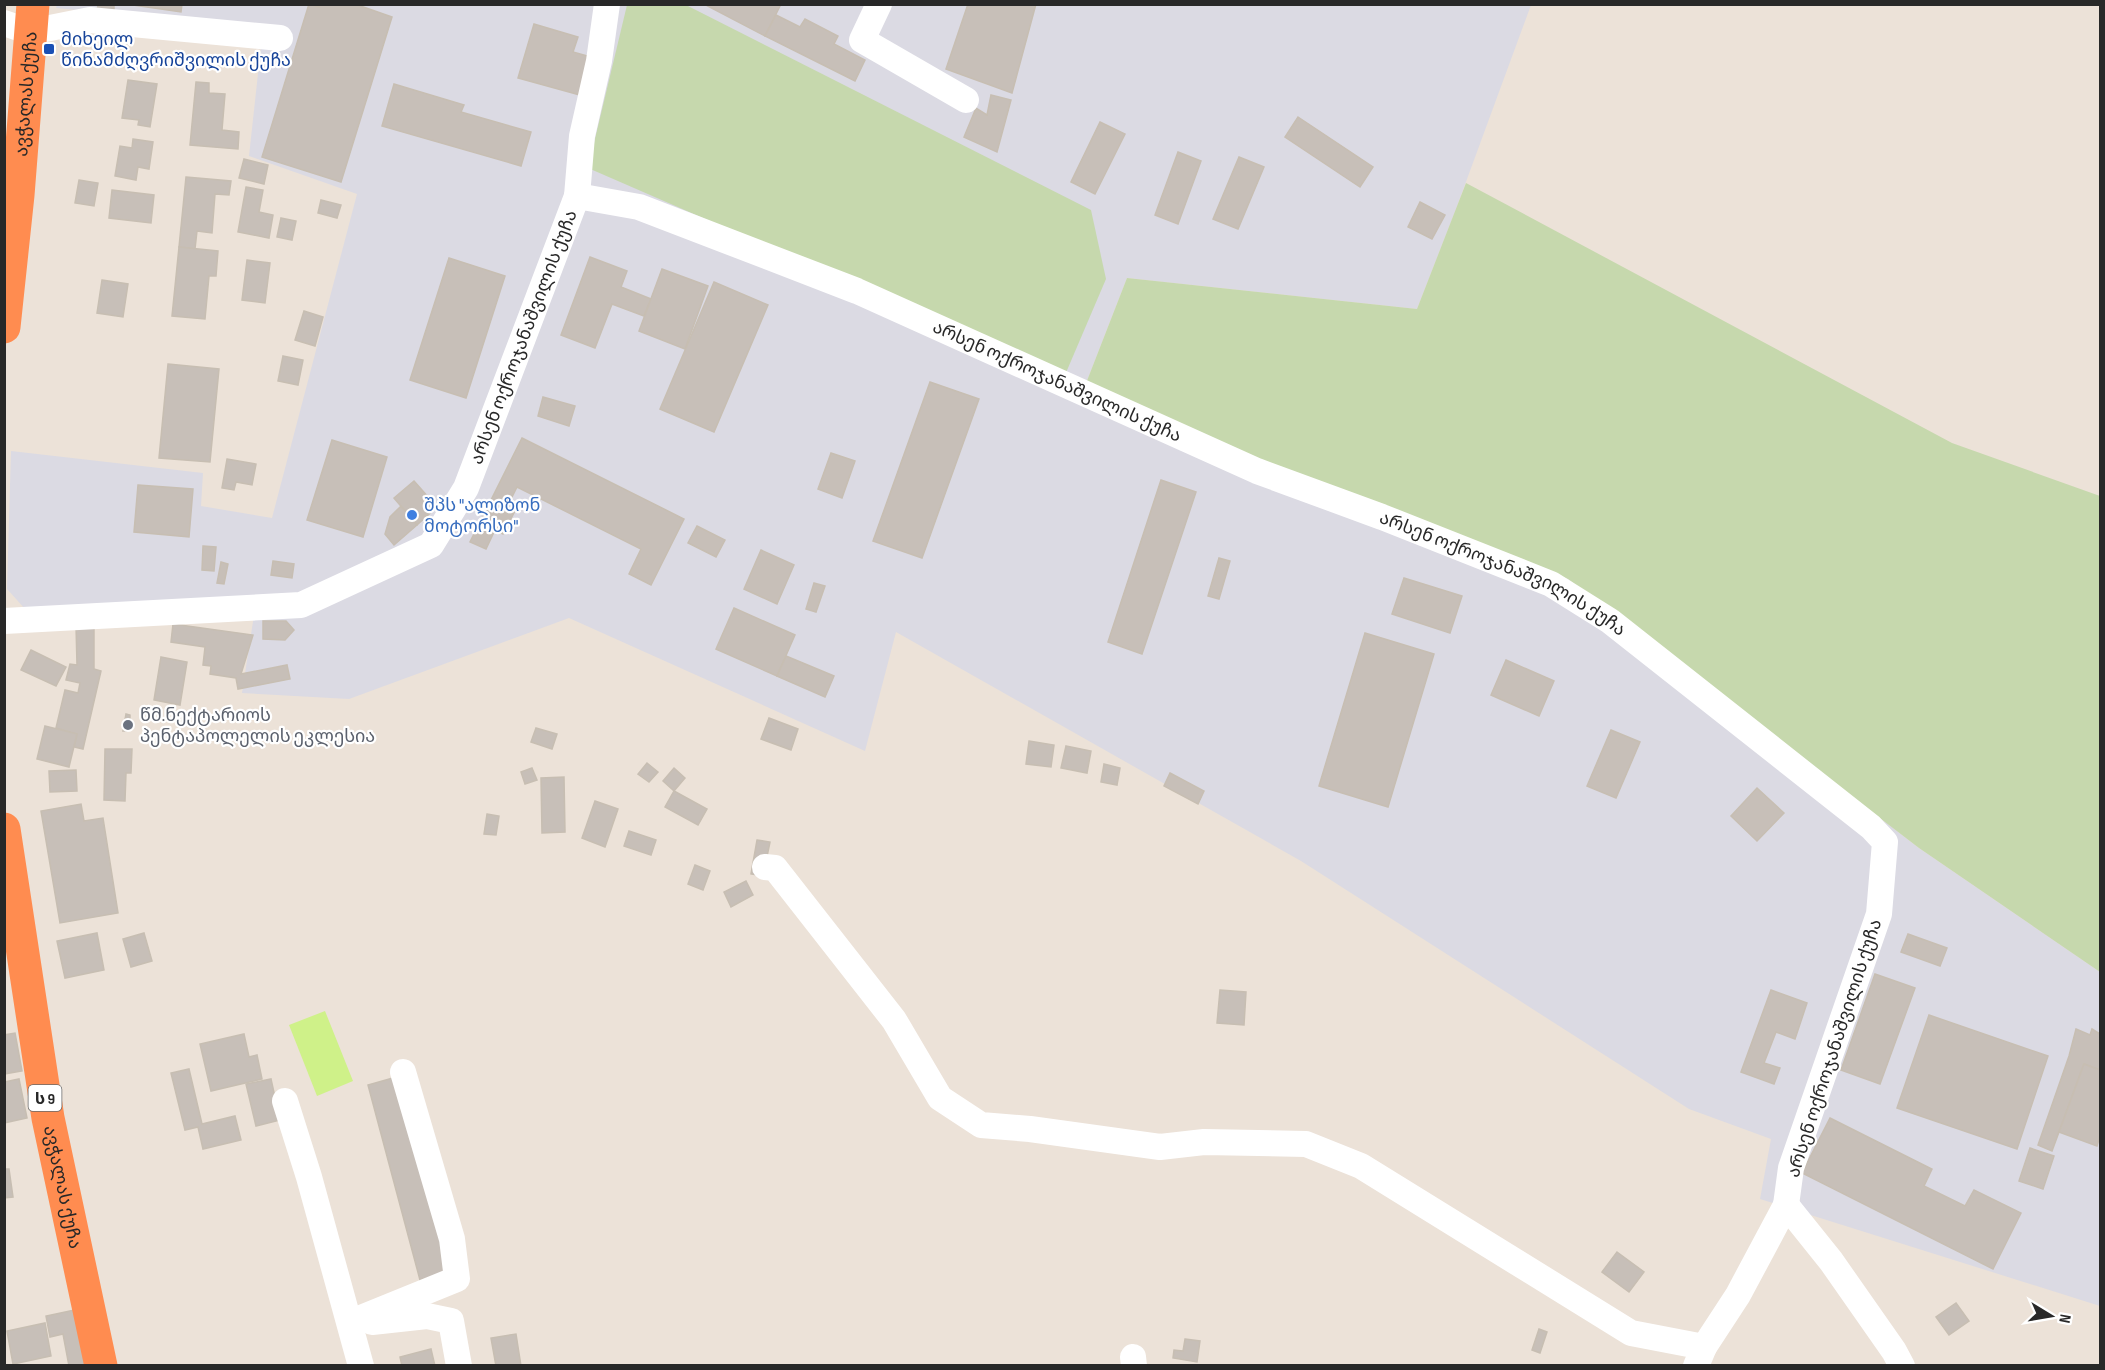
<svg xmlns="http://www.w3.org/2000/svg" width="2105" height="1370" viewBox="0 0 2105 1370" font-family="'Sofia Sans Condensed','Noto Sans Georgian',sans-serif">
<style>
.industrial{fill:#dbdae3}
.cemetery{fill:#c6d8ad}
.pitch{fill:#cff189}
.building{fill:#c7bfb8;stroke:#c7beb2;stroke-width:1.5}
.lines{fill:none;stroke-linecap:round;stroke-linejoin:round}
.minor{stroke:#fff;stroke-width:26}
.highway{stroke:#ff8c50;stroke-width:33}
.transit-dot{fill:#1a4fb4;stroke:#fff;stroke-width:2}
.shop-dot{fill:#3f7fe0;stroke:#fff;stroke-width:2}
.worship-dot{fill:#6b7280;stroke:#fff;stroke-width:2}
.labels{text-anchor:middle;stroke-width:4.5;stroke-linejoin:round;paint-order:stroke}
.shield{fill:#fff;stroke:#686868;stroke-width:1.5}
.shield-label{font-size:16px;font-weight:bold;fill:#282828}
.transit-label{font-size:18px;fill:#164399;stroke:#fff;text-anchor:start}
.street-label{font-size:18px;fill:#282828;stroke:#fff}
.shop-label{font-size:18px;fill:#366cbe;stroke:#fff;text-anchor:start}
.worship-label{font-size:18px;fill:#5b616d;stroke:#fff;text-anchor:start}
</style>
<rect width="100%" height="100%" fill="#ece2d8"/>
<polygon class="industrial" points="57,5 1531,5 1456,209 1417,309 1127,278 1083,391 1568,579 1919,848 2100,972 2100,1306 1760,1199 1771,1139 1689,1109 1301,861 896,632 865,751 569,618 349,699 242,693 256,602 26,610 7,589 11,451 203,473 201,506 272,518 357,194 249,156 263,28 56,8"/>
<g class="cemetery">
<polygon points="627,5 686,5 1091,210 1106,279 1065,375 588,168"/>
<polygon points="1466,183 1952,443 2100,496 2100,972 1919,848 1568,579 1083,391 1127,278 1417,309"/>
</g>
<polygon class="pitch" points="325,1011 353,1081 317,1096 289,1025"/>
<g class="building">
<polygon points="98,4 114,4 114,12 97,12"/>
<polygon points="126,4 182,4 181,12"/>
<polygon points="309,4 319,7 320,4 355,4 392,17 341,182 262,157"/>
<polygon points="704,4 781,4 765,36"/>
<polygon points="968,4 1036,4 1012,93 946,69"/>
<polygon points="776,15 800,27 805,19 838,36 834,44 865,60 855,81 765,36"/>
<polygon points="534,24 578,37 573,52 591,57 580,95 518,78"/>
<polygon points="128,80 157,84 150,127 138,125 139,120 122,118"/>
<polygon points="196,82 209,83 209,93 225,94 222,130 239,132 238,149 190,145"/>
<polygon points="394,84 464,105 461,112 531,132 521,166 382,126"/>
<polygon points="991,95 1011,100 997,152 964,137 976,108 987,115"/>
<polygon points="1298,117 1373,167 1360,187 1285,137"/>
<polygon points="1100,122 1125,134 1095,194 1071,182"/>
<polygon points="133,139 153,142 149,169 138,167 136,180 115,176 120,146 132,148"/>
<polygon points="1178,152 1201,161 1178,224 1155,215"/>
<polygon points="1239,157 1264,167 1238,229 1213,219"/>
<polygon points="244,159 268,165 264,184 239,178"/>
<polygon points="186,177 231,181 229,195 215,194 212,233 197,231 195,249 179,247"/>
<polygon points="79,180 98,183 94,206 75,203"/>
<polygon points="246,187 263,190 259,212 273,215 269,238 238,232"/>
<polygon points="112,190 154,195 151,223 109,218"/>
<polygon points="321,200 341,205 337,218 318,213"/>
<polygon points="1420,202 1445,215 1432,239 1408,227"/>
<polygon points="281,218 296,221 292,240 277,237"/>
<polygon points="179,247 218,251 216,276 209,276 205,319 172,316"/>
<polygon points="590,257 627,271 621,287 651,299 644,316 612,304 595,348 561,335"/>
<polygon points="449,258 505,276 466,398 410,380"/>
<polygon points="247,260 270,263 265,303 242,300"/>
<polygon points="662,269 708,286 685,349 639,331"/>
<polygon points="102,280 128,284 123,317 97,313"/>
<polygon points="714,282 768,305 714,432 660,409"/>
<polygon points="304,311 323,317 315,346 295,340"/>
<polygon points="283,356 303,360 298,385 278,381"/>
<polygon points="168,364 219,369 210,462 159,458"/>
<polygon points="930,382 979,399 922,558 873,541"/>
<polygon points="543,397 575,406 569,426 538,416"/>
<polygon points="522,438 684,519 651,585 629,574 641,549 517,487 509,503 517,507 503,534 495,530 486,549 470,542"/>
<polygon points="332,440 387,457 363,537 307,520"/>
<polygon points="831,453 855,461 842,498 818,489"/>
<polygon points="227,459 256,464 252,485 236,482 234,490 222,488"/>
<polygon points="1161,480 1196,492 1142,654 1108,642"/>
<polygon points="414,481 437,507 417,525 394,498"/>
<polygon points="138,485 193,489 189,537 134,532"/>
<polygon points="401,506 417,525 394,545 385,534 390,517"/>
<polygon points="697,526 725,540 716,557 688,543"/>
<polygon points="203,546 216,547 214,571 202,570"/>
<polygon points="761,550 794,565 777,604 744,589"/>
<polygon points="1219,558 1230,561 1219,599 1208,596"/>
<polygon points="273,561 294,564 292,578 271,575"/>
<polygon points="221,562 228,564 224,584 217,583"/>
<polygon points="1404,578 1462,596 1450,633 1392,614"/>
<polygon points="814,583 825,586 816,612 806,609"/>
<polygon points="734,608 795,635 777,676 716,649"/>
<polygon points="263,621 286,621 294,630 285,640 263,639"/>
<polygon points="173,624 253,635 241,674 287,665 290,679 238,689 236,678 210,674 211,666 203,665 205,647 171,642"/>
<polygon points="76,626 94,626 94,669 101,671 83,749 74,747 77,734 56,728 65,690 78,693 80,683 66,680 70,664 77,665"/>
<polygon points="1365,633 1434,654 1388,807 1319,786"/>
<polygon points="31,650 66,667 56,686 21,670"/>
<polygon points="786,656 834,676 825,697 777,676"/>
<polygon points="161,657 187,662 180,705 154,700"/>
<polygon points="1506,660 1554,681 1539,716 1491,695"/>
<polygon points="126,714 130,715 130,721 133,722 132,729 129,728 128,731 123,731"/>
<polygon points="769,718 798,729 791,750 761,739"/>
<polygon points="45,726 77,734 69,767 37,759"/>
<polygon points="536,728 557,734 552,749 531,742"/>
<polygon points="1611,730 1640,742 1616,798 1587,786"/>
<polygon points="1029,741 1054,745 1051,767 1026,764"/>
<polygon points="1066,746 1091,751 1087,773 1061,768"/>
<polygon points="105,749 132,749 131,773 126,773 125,801 104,800"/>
<polygon points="647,763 658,772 649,782 638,774"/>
<polygon points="1104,764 1120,768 1117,785 1101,782"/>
<polygon points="532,768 537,780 525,784 521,772"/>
<polygon points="674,768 685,778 674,791 663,781"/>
<polygon points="76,770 77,791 50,792 49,771"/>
<polygon points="1170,773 1204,791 1198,804 1164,786"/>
<polygon points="564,777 565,832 542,833 541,778"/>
<polygon points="1757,788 1784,813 1757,841 1731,816"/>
<polygon points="674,791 707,809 698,825 665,807"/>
<polygon points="595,801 618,809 605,847 582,838"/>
<polygon points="81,804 84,821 103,818 118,913 60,923 41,811"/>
<polygon points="487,814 499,816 496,835 484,834"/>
<polygon points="629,831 656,840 651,855 624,846"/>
<polygon points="757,840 770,842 763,876 751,874"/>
<polygon points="695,865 710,871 703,890 688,884"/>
<polygon points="746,881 753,895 731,907 724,892"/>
<polygon points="97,933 104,970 65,978 57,941"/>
<polygon points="144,933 152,961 131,967 123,939"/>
<polygon points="1908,934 1947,948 1940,966 1901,952"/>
<polygon points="1875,974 1915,988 1880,1084 1841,1070"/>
<polygon points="1220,990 1246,992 1244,1025 1217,1023"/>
<polygon points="1771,990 1807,1003 1795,1039 1776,1032 1764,1063 1780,1068 1774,1084 1741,1072"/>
<polygon points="1929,1015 2048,1056 2017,1149 1897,1108"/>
<polygon points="2076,1029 2090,1035 2092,1029 2100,1034 2100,1070 2084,1064 2052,1151 2038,1145 2069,1056"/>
<polygon points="15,1033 22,1071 4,1074 4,1035"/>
<polygon points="244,1034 249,1057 257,1055 262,1079 211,1091 200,1044"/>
<polygon points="2084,1064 2100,1070 2100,1136 2097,1146 2059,1132"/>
<polygon points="189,1069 202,1124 235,1116 241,1140 203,1149 198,1127 185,1130 171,1073"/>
<polygon points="400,1076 453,1271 420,1280 368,1085"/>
<polygon points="19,1079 27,1118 4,1123 4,1082"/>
<polygon points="271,1079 280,1120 256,1126 246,1084"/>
<polygon points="1830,1118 1932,1169 1924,1186 1965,1206 1974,1190 2021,1213 1993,1269 1802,1173"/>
<polygon points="2030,1148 2054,1156 2043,1189 2019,1181"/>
<polygon points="4,1169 9,1169 13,1197 4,1198"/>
<polygon points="1617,1252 1644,1272 1629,1292 1602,1272"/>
<polygon points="1956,1303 1969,1321 1949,1335 1936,1317"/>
<polygon points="75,1310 85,1366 69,1366 63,1334 50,1337 46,1316"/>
<polygon points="45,1323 51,1356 13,1364 7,1331"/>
<polygon points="1539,1329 1547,1332 1540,1353 1532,1350"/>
<polygon points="516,1334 521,1366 496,1366 491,1338"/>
<polygon points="1185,1339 1200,1341 1197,1362 1173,1358 1174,1350 1183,1351"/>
<polygon points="431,1349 435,1366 402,1366 400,1357"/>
</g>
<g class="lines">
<g class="minor">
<polyline points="879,4 862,40 966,100"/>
<polyline points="4,23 30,32 90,20 280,38"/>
<polyline points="577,196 582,136 599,61 607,4"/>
<path id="s1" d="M4,621l297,-16 130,-60 35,-57 111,-292 62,11 218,84 400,180 125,46 169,67 59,37 261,206 14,15 -6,72 -88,254 -5,37 -48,90 -34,52 -8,19"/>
<polyline points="765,867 775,868 894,1020 940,1098 981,1125 1030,1129 1160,1147 1204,1142 1306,1144 1361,1166 1631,1333 1704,1347"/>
<polyline points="285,1101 309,1177 361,1366"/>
<polyline points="1786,1205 1831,1261 1894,1351 1902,1366"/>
<polyline points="351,1322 457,1279 452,1239 403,1072"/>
<polyline points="372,1322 427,1316 451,1321 459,1366"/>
<polyline points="1133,1357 1134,1366"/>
</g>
<g class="highway">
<path id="s2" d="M4,327l14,-132 15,-191"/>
<path id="s3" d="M4,829l44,289 53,248"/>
</g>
</g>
<rect class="transit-dot" x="43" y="43" width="12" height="12" rx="3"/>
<circle class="shop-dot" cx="412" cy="515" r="6"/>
<circle class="worship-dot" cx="128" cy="725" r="6"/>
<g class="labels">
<rect class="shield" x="28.5" y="1085" width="33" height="26" rx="4.5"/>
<g class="shield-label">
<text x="45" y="1104">ს 9</text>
</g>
<g class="transit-label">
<text x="61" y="45">მიხეილ<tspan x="61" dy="21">წინამძღვრიშვილის ქუჩა</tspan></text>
</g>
<g class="street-label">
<text dy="6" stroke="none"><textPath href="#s2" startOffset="234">ავჭალას ქუჩა</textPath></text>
<text dy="6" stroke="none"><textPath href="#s1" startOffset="669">არსენ ოქროჯანაშვილის ქუჩა</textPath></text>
<text dy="6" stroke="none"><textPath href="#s1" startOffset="1336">არსენ ოქროჯანაშვილის ქუჩა</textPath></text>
<text dy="6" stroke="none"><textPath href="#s1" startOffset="1822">არსენ ოქროჯანაშვილის ქუჩა</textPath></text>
<text transform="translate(1834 1048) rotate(-72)" y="6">არსენ ოქროჯანაშვილის ქუჩა</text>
<text dy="6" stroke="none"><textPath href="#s3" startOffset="363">ავჭალას ქუჩა</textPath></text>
</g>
<g class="shop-label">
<text x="424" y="511">შპს "ალიზონ<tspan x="424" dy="21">მოტორსი"</tspan></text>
</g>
<g class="worship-label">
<text x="140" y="721">წმ.ნექტარიოს<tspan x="140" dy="21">პენტაპოლელის ეკლესია</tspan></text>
</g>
</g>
<rect width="2105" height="1370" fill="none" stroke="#282828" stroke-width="12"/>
<g transform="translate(2051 1316) rotate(101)" stroke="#ffffff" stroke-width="4.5" paint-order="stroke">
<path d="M0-4.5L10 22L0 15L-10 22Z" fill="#282828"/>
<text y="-9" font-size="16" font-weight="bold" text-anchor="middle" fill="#282828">N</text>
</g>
</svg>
